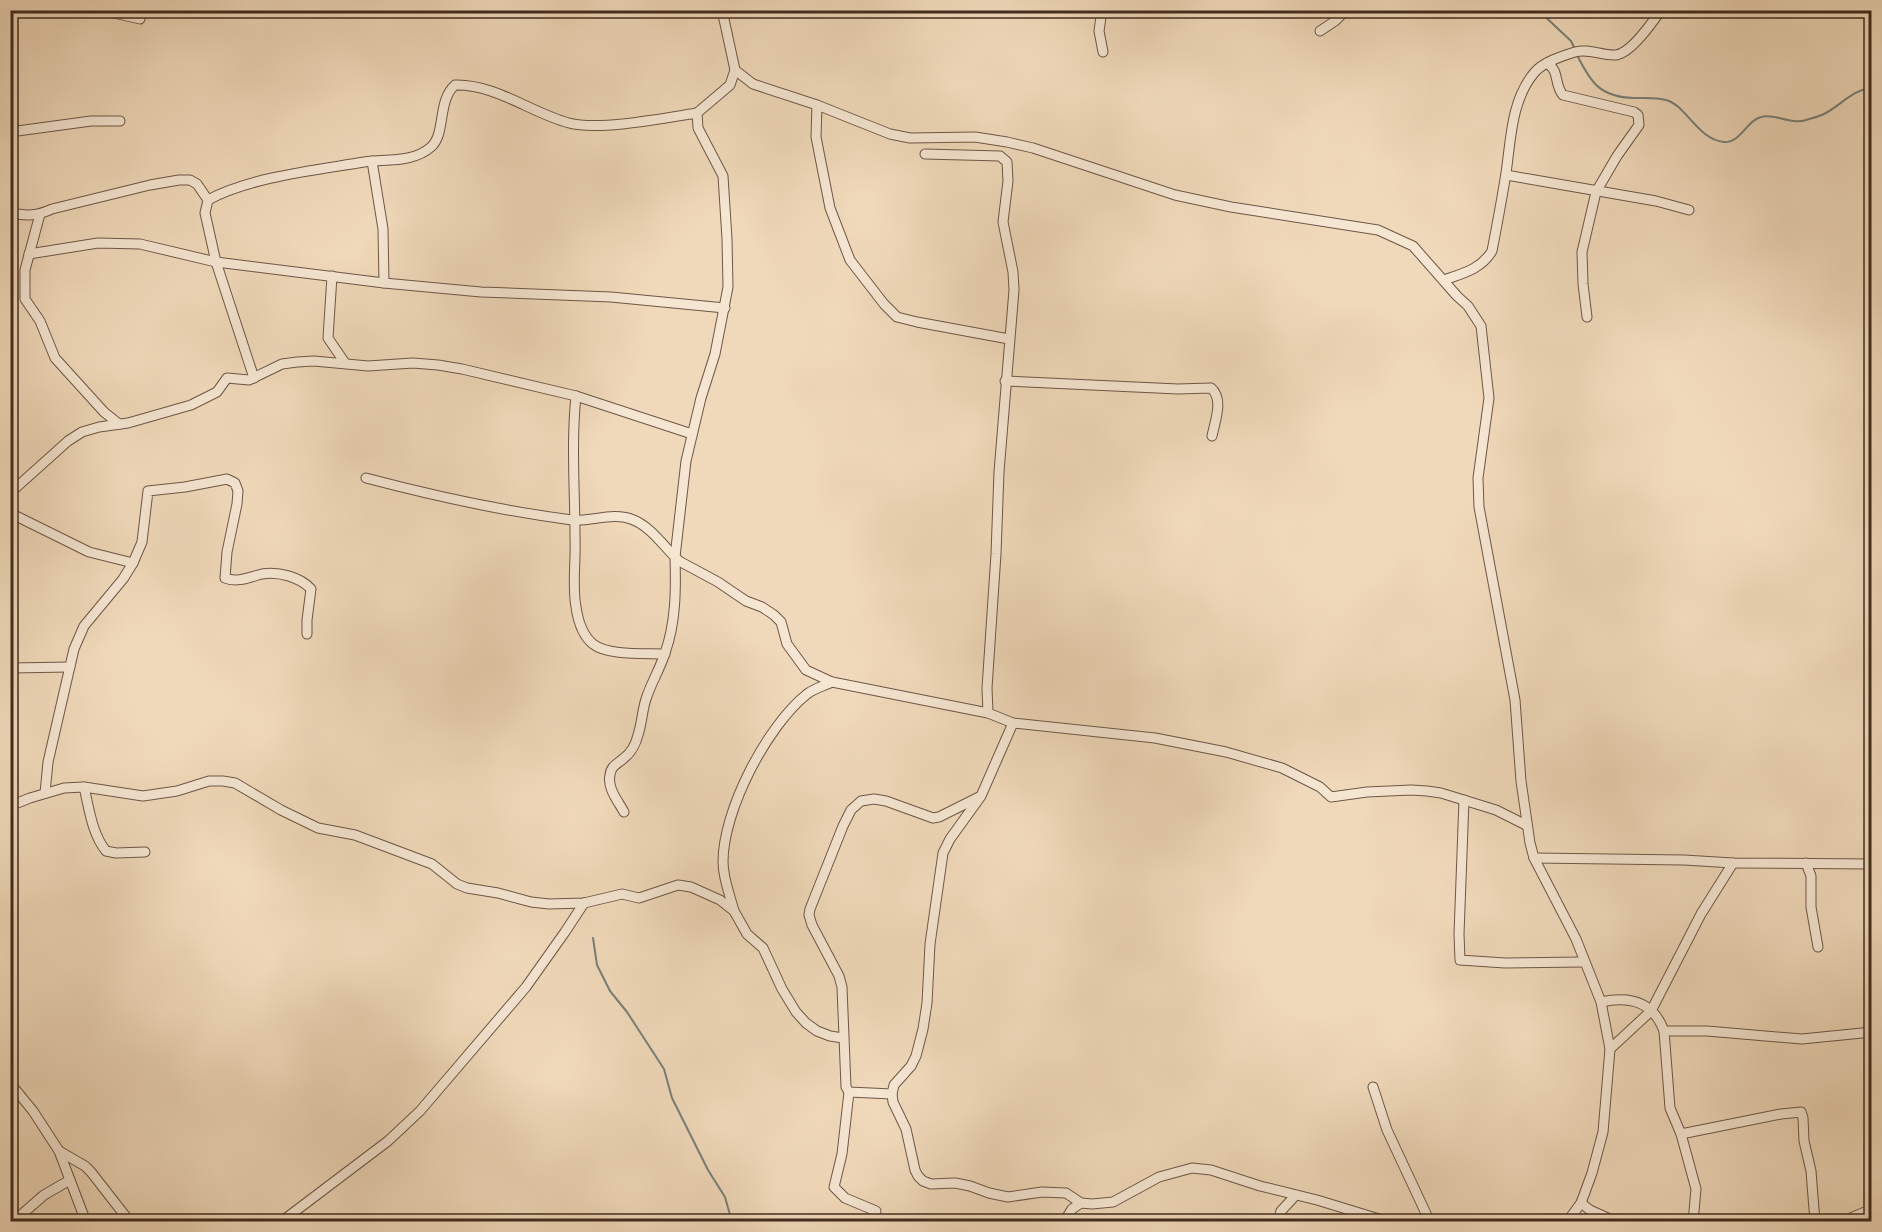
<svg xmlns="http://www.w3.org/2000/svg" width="1882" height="1232" viewBox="0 0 1882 1232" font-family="'IM FELL Double Pica',serif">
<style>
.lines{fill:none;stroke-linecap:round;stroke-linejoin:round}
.stream{stroke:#77817a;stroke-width:2}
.minor-casing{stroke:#6d5746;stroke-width:11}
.minor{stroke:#f5e6d2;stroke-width:9}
</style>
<rect width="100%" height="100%" fill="#f0d9ba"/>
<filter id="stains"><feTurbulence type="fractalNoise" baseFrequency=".00333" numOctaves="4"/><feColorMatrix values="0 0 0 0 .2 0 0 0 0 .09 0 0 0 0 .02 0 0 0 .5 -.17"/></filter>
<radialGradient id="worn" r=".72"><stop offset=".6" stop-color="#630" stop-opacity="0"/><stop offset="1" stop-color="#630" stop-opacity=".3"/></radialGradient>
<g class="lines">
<g class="stream">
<polyline points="1538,10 1571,41 1575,49"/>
<path d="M1577,55c14,28 23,42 57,43 11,0 22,-1 32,2 20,5 32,40 58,42 17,1 23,-22 37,-25 15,-4 29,8 45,3 6,-2 12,-3 18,-6 15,-7 29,-25 48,-26"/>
<polyline points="593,938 597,965 610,991 627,1012 664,1069 672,1098 708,1170 725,1197 732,1222"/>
</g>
<g class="minor-casing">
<g id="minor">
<polyline points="101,10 140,19"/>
<polyline points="722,10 735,70 753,84 817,105 890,134 910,138 975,137 1007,142 1033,148 1175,195 1231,207 1378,230 1413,246 1457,296 1468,306 1481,326 1489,398 1478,478 1479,507 1515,700 1521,781 1530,843 1534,858 1576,939 1601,1002 1610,1049 1603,1132 1592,1173 1581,1203 1567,1222"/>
<polyline points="1102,10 1099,31 1103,52"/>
<polyline points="1760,10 1760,11"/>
<polyline points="1320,31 1335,21 1346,10"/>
<path d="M1547,63c13,8 7,22 16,32l71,17 4,3 1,10 -22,31 -21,36 -14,60 1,32 4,33"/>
<polyline points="735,70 730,85 697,113 698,128 723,176 727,239 728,287 715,354 701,398 686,461 676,548 675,557 679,561 718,582 746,601 762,607 774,615 781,622 787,644 806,670 832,682 988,713 1013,723 1155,738 1226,752 1282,768 1320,787 1331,797 1367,792 1411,790 1427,791 1441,793 1496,810 1526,825"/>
<polyline points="817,105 816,137 830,208 850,260 884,304 897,317 917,322 1009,339"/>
<polyline points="10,132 91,121 120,121"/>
<polyline points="925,154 1000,156 1007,162 1008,181 1003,222 1013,272 1014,290 999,472 996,554 987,688 988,713"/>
<polyline points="372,161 383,229 384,283"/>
<polyline points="1506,175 1656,201 1689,210"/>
<path d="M10,213c17,3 27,3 42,-4l98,-24 29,-5h11l7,4 11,16"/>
<polyline points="40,214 25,270 25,299 40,321 55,358 104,412 119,424"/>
<polyline points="29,254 98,243 140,244 216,262 384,283 481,292 611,297 725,308"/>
<polyline points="332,276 328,338 345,363"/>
<path d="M1444,280c20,-7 37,-11 48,-29 5,-26 10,-52 14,-78 5,-34 5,-72 28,-100 9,-11 28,-17 41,-21 14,-4 27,4 41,3 15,-2 36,-32 45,-45"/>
<path d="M254,378l-38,-116 -11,-49 3,-13c42,-23 109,-30 156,-38 22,-3 49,1 67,-15 15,-13 6,-46 24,-62 41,-1 76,28 114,38 30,8 96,-5 128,-10"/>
<path d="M1005,381l173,8 33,-1c13,11 4,33 1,48"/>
<path d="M576,396c-5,48 -1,95 -1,142 1,23 -3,48 1,69 2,14 6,28 17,37 15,12 53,9 72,10"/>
<path d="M366,478c68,18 137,33 206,42 19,2 40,-8 59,-1 18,6 31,25 44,38 1,32 1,65 -10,96 -5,16 -14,30 -19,46 -4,12 -4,24 -8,36 -2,8 -7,18 -14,23 -6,6 -13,7 -14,17 -3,13 8,26 14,37"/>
<polyline points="10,493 68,441 82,432 99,427 128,423 191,405 217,392 227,378 249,380 282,364 297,362 314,361 368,366 413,363 438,365 462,369 576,396 692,434"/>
<polyline points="10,513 89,552 133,563"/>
<polyline points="10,668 70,667"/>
<polyline points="1013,723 981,796 950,839 943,853 930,944 927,1003 923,1029 916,1056 911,1066 894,1085 892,1094 893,1102 906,1129 915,1170 918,1176 923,1181 931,1184 955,1183 970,1186 989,1193 1008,1197 1042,1192 1066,1193 1081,1203 1092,1204 1113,1202 1159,1177 1192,1168 1211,1170 1260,1186 1317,1200 1389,1222"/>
<path d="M84,787c5,21 8,47 22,64l10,2 29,-1"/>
<path d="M45,793l3,-31 26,-113 10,-23 39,-47 10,-16 9,-21 6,-51 37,-4 42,-8 8,4 3,8 -1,13 -10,48 -2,26c12,5 25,-1 37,-4 16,-3 38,3 49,15l-4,31v14"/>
<polyline points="1464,800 1459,934 1460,960 1505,963 1584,962"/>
<polyline points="10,806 30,798 64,788 84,787 143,796 177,791 209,781 223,781 235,783 281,810 318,828 355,835 432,864 457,884 467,888 498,893 531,902 549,904 584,903 622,894 639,898 678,885 691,887 720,900 734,911 747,934 763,948 782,989 796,1012 806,1023 817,1031 830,1036 843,1038"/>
<polyline points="1534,858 1684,860 1733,863 1872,864"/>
<polyline points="1806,863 1811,876 1811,907 1818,947"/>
<path d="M734,911c-4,-16 -11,-32 -11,-49 0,-52 44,-136 84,-168 8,-6 17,-8 25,-12"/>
<path d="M1601,1002c28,-6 52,-1 63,29l6,77 11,26 15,55 -3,33"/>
<polyline points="1664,1031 1707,1031 1802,1039 1872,1032"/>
<polyline points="1610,1049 1651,1011 1701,914 1733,863"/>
<polyline points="10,1083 33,1111 59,1151 86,1222"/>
<polyline points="1373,1087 1387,1130 1430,1222"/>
<polyline points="849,1092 842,1154 834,1187 845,1198 876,1211"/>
<polyline points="892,1094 849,1092 846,1087 842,987 839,976 812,925 809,915 810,909 843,826 851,810 861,801 874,799 886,801 933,818 939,817 979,797"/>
<polyline points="1681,1134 1781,1114 1801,1112 1803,1118 1804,1141 1811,1171 1815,1222"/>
<polyline points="59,1151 85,1166 91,1172 130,1222"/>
<polyline points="1581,1203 1590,1210 1610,1219 1676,1222"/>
<polyline points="13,1222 44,1195 70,1180"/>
<polyline points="281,1222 388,1141 420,1111 526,987 565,932 584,903"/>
<polyline points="1064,1222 1072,1209 1081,1203"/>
<polyline points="1278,1222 1281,1211 1295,1196"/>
<polyline points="1841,1222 1872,1209"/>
</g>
</g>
<use href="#minor" class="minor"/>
</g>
<rect width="1882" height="1232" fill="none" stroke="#f0d9ba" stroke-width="36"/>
<rect x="12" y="12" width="1858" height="1208" fill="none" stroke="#412c1f" stroke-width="3"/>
<rect x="18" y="18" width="1846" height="1196" fill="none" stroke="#412c1f" stroke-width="1.5"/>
<rect width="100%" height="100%" filter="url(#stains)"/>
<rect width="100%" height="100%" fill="url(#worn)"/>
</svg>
